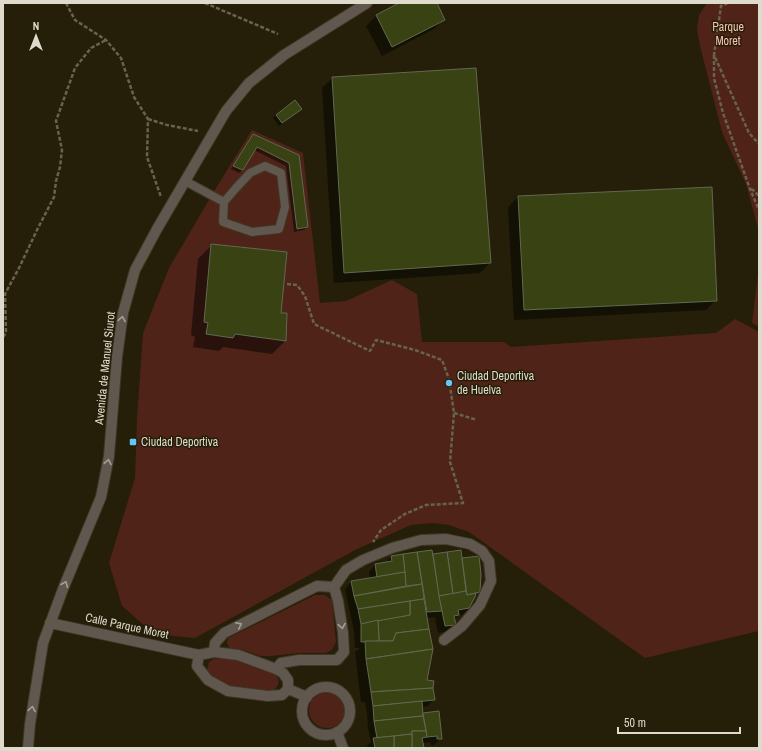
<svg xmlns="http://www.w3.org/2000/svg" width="762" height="751" viewBox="0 0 762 751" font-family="'Archivo Narrow',sans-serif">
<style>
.green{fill:#4f2318}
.shadow{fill:#0007}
.building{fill:#384212;stroke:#626951}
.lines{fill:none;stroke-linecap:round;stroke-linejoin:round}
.service-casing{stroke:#3f3823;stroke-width:10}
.minor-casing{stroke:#3f3823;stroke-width:12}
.tertiary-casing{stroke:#3f3823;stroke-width:12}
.path{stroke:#68624f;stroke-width:2.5;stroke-dasharray:4 2;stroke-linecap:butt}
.service{stroke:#60574f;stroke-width:8}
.minor{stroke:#60574f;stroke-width:10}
.tertiary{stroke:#60574f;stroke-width:10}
.oneway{stroke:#a59f94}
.poi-dot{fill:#68c4f0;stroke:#251e08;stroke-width:1.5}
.labels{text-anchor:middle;stroke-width:3;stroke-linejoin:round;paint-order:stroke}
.park-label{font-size:12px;fill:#f9bfaf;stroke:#251e08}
.street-label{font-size:12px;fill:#dedacc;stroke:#251e08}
.poi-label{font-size:12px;fill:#dedacc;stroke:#251e08;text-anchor:start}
</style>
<rect width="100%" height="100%" fill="#251e08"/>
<g class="green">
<polygon points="707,3 759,3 759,232 746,184 722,132 700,46 697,29 699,15"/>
<polygon points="252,130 303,153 320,303 346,301 392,280 417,294 422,342 504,342 511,347 716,333 735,319 759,332 759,631 645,658 469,532 449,525 434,523 411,525 355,550 195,638 154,634 122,606 109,563 135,478 137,418 143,333 169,268 216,188"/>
<polygon points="759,266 759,327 752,323"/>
<polygon points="315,595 325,595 332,600 336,642 332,650 326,653 299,653 271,656 261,656 242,650 229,648 227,643 228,638"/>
<path d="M214,659c4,0 7,-1 10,0 12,1 23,4 34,8 12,4 30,11 15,24h-8l-33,-3 -11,-6 -12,-7 -2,-5 2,-8z"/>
<circle cx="327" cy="710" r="18"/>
</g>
<g class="shadow">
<polygon points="401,3 435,3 444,19 434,29 382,56 366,26 376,16"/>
<polygon points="332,78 490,263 480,273 334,283 322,88"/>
<polygon points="297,112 279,126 273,118 276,115"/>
<polygon points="253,135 298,156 307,227 304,230 294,232 286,166 254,150 242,170 239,173 231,169 250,138"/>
<polygon points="518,197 716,300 706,310 514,320 508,207"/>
<polygon points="212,245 285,341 272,354 223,347 219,351 193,347 195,337 191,335 198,259"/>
<polygon points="431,551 432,555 460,551 461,559 479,557 479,591 474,596 469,608 462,615 458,615 454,620 454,625 448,631 438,633 435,617 426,618 426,681 432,688 434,699 428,706 421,707 422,714 438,712 441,738 434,745 431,745 431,742 422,743 423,748 367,748 367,746 371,742 368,728 367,713 365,702 361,702 355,652 360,648 355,648 354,631 345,589 351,582 370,579 369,572 375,565 385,563 391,557"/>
</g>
<g class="building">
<polygon points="399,3 437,3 445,20 392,47 376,15"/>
<polygon points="476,68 491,263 344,273 332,77"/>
<polygon points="295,100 302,109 282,123 276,115"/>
<polygon points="253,134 299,155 308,227 297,229 289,163 257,147 243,170 233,166"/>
<polygon points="712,187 717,301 524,310 518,196"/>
<polygon points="211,244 287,252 281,313 287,313 286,341 235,334 233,338 206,334 208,323 204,322"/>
<polygon points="432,550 442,611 427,612 417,552"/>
<polygon points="461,550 466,591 453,594 447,552"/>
<polygon points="417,552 422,584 406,586 403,554"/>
<polygon points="447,552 453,594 439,596 433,554"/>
<polygon points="403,554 405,572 377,577 375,564 392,561 391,556"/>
<polygon points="479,556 481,574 480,592 467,595 462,558"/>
<polygon points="405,572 406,586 354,596 351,581"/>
<polygon points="422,584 424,599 358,609 354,596"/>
<polygon points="466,591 467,595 476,593 475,597 469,608 458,610 459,615 454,616 456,625 445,626 439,596"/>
<polygon points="424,599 429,629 396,633 393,641 379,641 378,620 410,615 410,601"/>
<polygon points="410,601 410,615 361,624 358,609"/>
<polygon points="378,620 379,641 361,642 361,624"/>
<polygon points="429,629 433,649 366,659 365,641 393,641 396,633"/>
<polygon points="433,649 427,680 434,681 433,688 371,692 366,659"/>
<polygon points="433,688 435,700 373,706 371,692"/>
<polygon points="422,701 423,716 374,721 373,706"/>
<polygon points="439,711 442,739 437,739 437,736 427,737 423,713"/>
<polygon points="423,716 426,731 412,731 412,734 377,738 374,721"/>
<polygon points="412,731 426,731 427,737 422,738 424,748 412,748"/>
<polygon points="412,734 412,748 394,748 394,736"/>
<polygon points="394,736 394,748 375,748 373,738"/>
</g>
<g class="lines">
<g class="service-casing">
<polyline id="service" points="185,181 224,202 236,188 250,173 265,166 281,173 285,207 279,229 252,232 223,222 224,202"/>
</g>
<g class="minor-casing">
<g id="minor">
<polyline points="334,587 346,570 363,560 392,548 421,540 446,539 470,544 482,551 489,561 491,581 480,605 462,626 444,640"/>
<polyline points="50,623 199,655 214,652 238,655 276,669 283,673 288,680 288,689 282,695 268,696 228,691 208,680 197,666 199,655"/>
<polyline points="214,652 215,643 224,633 297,596 317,586 334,587"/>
<polyline points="276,669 281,663 299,660 337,660 344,652 343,633 338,601 334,587"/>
<circle cx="326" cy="711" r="24"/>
<polyline points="288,689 307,697"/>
<polyline points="337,732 343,748"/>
</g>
</g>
<g class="tertiary-casing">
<polyline id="tertiary" points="28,748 30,724 43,643 63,589 101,497 109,456 117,357 123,313 135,270 157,229 226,111 249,83 284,55 367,3"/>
</g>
<g class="path">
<polyline points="66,3 75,20 106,40 121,58 134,97 148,119 147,157 161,197"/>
<polyline points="205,3 278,34"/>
<polyline points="728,3 721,6 714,55 749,133 759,144"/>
<polyline points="714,55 714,78 723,113 750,189 759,210"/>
<polyline points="148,119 167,125 198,131"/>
<polyline points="751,189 753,190 759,196"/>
<polyline points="287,284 297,285 305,296 314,324 370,351 376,340 415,350 442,360 449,379 454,413 450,462 463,503 426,505 405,514 381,530 373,542"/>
<polyline points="3,337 6,333 5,294 19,268 37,230 54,197 56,181 60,167 62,150 56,121 75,68 91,48 106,40"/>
<polyline points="454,413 477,420"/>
</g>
<use href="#service" class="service"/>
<use href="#minor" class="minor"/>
<use href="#tertiary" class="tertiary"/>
</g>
<defs><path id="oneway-chevron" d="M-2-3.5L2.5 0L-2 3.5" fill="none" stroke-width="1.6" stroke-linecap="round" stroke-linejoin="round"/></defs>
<g class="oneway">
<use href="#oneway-chevron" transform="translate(122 319) rotate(-81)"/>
<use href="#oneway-chevron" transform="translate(108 462) rotate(-79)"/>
<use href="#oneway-chevron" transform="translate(65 584) rotate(-68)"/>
<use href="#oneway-chevron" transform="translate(239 625) rotate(-27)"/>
<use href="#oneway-chevron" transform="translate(342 626) rotate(81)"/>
<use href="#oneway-chevron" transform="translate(32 709) rotate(-81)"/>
</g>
<g class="poi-dot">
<circle cx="449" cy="383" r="4"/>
<rect x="129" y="438" width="8" height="8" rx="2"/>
</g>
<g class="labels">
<g class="park-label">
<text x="728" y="31">Parque<tspan x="728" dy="14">Moret</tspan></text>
</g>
<g class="street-label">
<text transform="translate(105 368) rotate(-84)" y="4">Avenida de Manuel Siurot</text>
<text transform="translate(127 626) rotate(12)" y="4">Calle Parque Moret</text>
</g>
<g class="poi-label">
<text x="457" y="380">Ciudad Deportiva<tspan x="457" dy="14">de Huelva</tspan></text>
<text x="141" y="446">Ciudad Deportiva</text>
</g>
</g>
<rect width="762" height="751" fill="none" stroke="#dedacc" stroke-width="8"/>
<g transform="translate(36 36)" stroke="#251e08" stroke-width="3" paint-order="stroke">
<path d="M0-3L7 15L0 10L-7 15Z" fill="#dedacc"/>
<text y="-6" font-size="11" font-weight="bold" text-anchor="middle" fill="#dedacc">N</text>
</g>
<path d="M618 727v6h122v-6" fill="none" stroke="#dedacc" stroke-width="2"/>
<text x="624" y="727" font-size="12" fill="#dedacc" stroke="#251e08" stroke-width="3" paint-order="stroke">50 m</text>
</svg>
